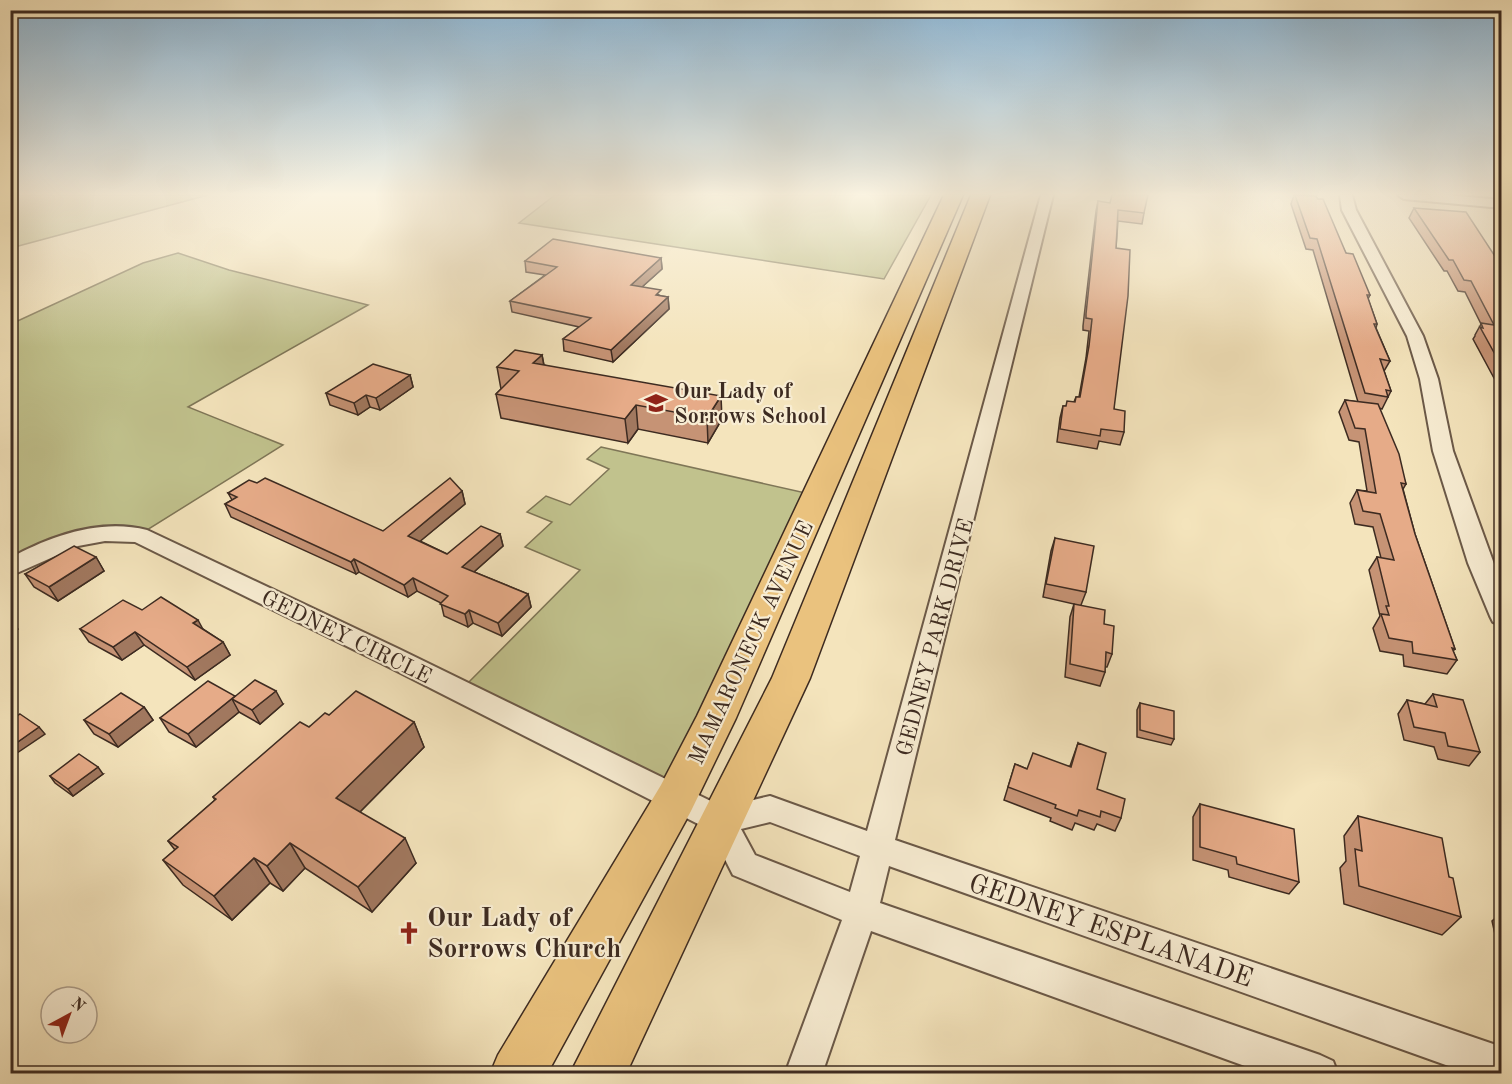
<svg xmlns="http://www.w3.org/2000/svg" width="1512" height="1084" viewBox="0 0 1512 1084" font-family="'Old Standard TT',serif">
<style>
.green{fill:#c1c28d;stroke:#7f7657;stroke-width:1.5}
.lines{fill:none;stroke-linecap:round;stroke-linejoin:round}
.street-casing{stroke:#6b5948;stroke-width:4}
.primary-casing{stroke:#3d2b21;stroke-width:3}
.street{fill:#f8edd3;fill-rule:evenodd}
.primary{fill:#eac27e;fill-rule:evenodd}
.wall{fill:#c69375;stroke:#3d2b21;stroke-width:1.5}
.shaded-wall{fill:#a1785f;stroke:#3d2b21;stroke-width:1.5}
.building{fill:#e6ab88;stroke:#3d2b21;stroke-width:1.5}
.labels{text-anchor:middle;stroke-width:4.5;stroke-linejoin:round;paint-order:stroke}
.poi-label{font-size:22px;font-weight:bold;fill:#3d2b21;stroke:#f8edd3;text-anchor:start}
.street-label{font-size:22px;fill:#3d2b21;stroke:#f8edd3}
.near-poi-label{font-size:27px;font-weight:bold;fill:#3d2b21;stroke:#f8edd3;text-anchor:start}
.near-street-label{font-size:27px;fill:#3d2b21;stroke:#f8edd3}
</style>
<rect width="100%" height="100%" fill="#f4e4bc"/>
<filter id="stains"><feTurbulence type="fractalNoise" baseFrequency=".00333" numOctaves="4"/><feColorMatrix values="0 0 0 0 .2 0 0 0 0 .09 0 0 0 0 .02 0 0 0 .5 -.17"/></filter>
<radialGradient id="worn" r=".72"><stop offset=".6" stop-color="#630" stop-opacity="0"/><stop offset="1" stop-color="#630" stop-opacity=".3"/></radialGradient>
<g class="green">
<polygon points="11,195 208,195 11,248"/>
<polygon points="555,195 931,195 884,279 519,223"/>
<polygon points="178,253 229,270 368,305 188,407 283,445 139,535 104,533 11,568 10,446 13,444 11,442 11,324 143,263"/>
<polygon points="601,447 819,496 676,798 460,691 580,570 525,547 552,522 527,512 546,496 570,505 609,469 587,459"/>
</g>
<g class="lines">
<g class="street-casing">
<g id="street">
<path d="M1041,195h12l-158,645 607,207v27h-31l-582,-208 -9,37 440,152 13,6 5,13h-71l-396,-143 -49,143h-37l57,-154 -109,-45 -23,-45 -329,-167 -246,-121 -30,-1 -27,5 -68,30v-18c40,-22 91,-40 137,-28l252,119 324,158 47,-11 97,35zM770,822l90,34 -10,36 -95,-37 -14,-26z"/>
<polygon points="1340,195 1352,195 1356,210 1423,336 1438,379 1453,451 1502,586 1502,625 1493,622 1490,616 1468,563 1433,451 1420,379 1407,336 1342,210"/>
<polygon points="1398,195 1448,195 1502,200 1502,208 1404,199"/>
</g>
</g>
<g class="primary-casing">
<g id="primary">
<polygon points="944,195 963,195 736,718 691,811 547,1074 490,1074 498,1055 661,785 697,716"/>
<polygon points="971,195 990,195 810,678 626,1074 570,1074 772,678"/>
</g>
</g>
<use href="#street" class="street"/>
<use href="#primary" class="primary"/>
</g>
<g class="wall">
<polygon points="1294,195 1309,195 1346,253 1370,295 1368,299 1377,324 1376,328 1390,361 1384,371 1391,391 1382,409 1379,408 1406,484 1403,489 1415,534 1455,649 1453,651 1457,660 1447,674 1404,666 1403,655 1380,651 1373,628 1380,616 1369,570 1377,557 1381,558 1373,527 1355,524 1350,503 1357,490 1367,491 1359,442 1349,440 1339,412 1345,400 1358,402 1313,250 1306,249 1291,204"/>
<polygon points="1098,201 1144,213 1142,224 1118,221 1116,248 1114,409 1124,432 1120,445 1099,441 1097,449 1057,442 1060,418 1063,406 1066,406 1074,402 1076,397 1079,397 1086,358 1089,331 1083,330 1083,326 1096,211"/>
<polygon points="1414,208 1502,267 1502,393 1473,339 1475,336 1475,335 1481,324 1465,292 1458,291 1447,271 1444,271 1409,218"/>
<polygon points="661,258 662,269 642,287 661,296 668,297 669,309 613,362 564,351 563,339 579,327 512,312 510,301 545,275 526,272 525,261"/>
<polygon points="542,355 544,365 722,419 708,443 638,429 628,443 501,418 496,394 501,389 497,367"/>
<polygon points="410,375 413,387 380,410 370,407 358,415 330,405 326,393"/>
<polygon points="462,491 465,504 420,541 447,554 500,534 503,546 474,572 528,594 531,607 502,636 473,623 468,627 444,616 441,603 417,591 408,597 359,572 356,574 231,517 225,504 232,500 228,493 383,531"/>
<polygon points="1055,538 1086,592 1081,605 1104,624 1112,654 1107,667 1105,667 1105,672 1100,686 1065,677 1070,617 1074,604 1043,597 1051,551"/>
<polygon points="96,557 104,571 58,601 34,587 25,574"/>
<polygon points="80,629 203,629 223,642 230,655 195,680 144,645 122,660 89,642"/>
<polygon points="1433,694 1480,752 1469,766 1438,759 1434,747 1404,740 1398,714 1407,700 1425,704"/>
<polygon points="235,696 283,704 260,724 239,712 196,747 169,732 160,718"/>
<polygon points="1140,703 1174,739 1171,745 1137,737 1137,710"/>
<polygon points="144,707 153,720 118,747 94,734 84,720"/>
<polygon points="329,715 414,722 424,747 360,812 416,863 372,912 305,868 283,891 270,883 232,920 183,885 163,860 175,850 168,841 215,800 213,797 309,727"/>
<polygon points="1078,743 1097,789 1121,818 1115,831 1097,824 1094,830 1075,823 1072,830 1050,821 1051,818 1004,800 1015,764 1027,769 1070,766"/>
<polygon points="103,774 73,796 55,783 50,776"/>
<polygon points="1200,804 1299,882 1289,894 1229,877 1228,870 1193,860 1193,817"/>
<polygon points="1358,816 1449,877 1461,917 1442,935 1344,904 1340,868 1346,861 1344,836"/>
<polygon points="1502,912 1502,965 1492,921"/>
</g>
<g class="shaded-wall">
<polygon points="661,258 662,269 632,296 631,285"/>
<polygon points="668,297 669,309 613,362 611,350"/>
<polygon points="542,355 546,378 533,363"/>
<polygon points="410,375 413,387 380,410 376,398"/>
<polygon points="366,395 370,407 358,415 354,403"/>
<polygon points="721,396 722,419 708,443 707,418"/>
<polygon points="636,405 638,429 628,443 625,419"/>
<polygon points="462,491 465,504 412,548 408,536"/>
<polygon points="500,534 503,546 466,579 462,567"/>
<polygon points="96,557 104,571 58,601 49,587"/>
<polygon points="354,559 359,572 356,574 351,562"/>
<polygon points="413,578 417,591 408,597 404,585"/>
<polygon points="528,594 531,607 502,636 498,623"/>
<polygon points="469,610 473,623 468,627 465,614"/>
<polygon points="10,619 18,629 11,633 14,638 10,640"/>
<polygon points="198,620 205,633 193,623"/>
<polygon points="135,632 144,645 122,660 113,647"/>
<polygon points="223,642 230,655 195,680 187,667"/>
<polygon points="276,691 283,704 260,724 252,710"/>
<polygon points="235,696 232,699 239,712 196,747 188,734"/>
<polygon points="144,707 153,720 118,747 109,734"/>
<polygon points="414,722 424,747 349,823 336,798"/>
<polygon points="39,727 45,734 17,753 12,746"/>
<polygon points="98,767 103,774 73,796 68,789"/>
<polygon points="405,838 416,863 372,912 358,887"/>
<polygon points="290,843 305,868 283,891 267,866"/>
<polygon points="254,858 270,883 232,920 214,896"/>
</g>
<g class="building">
<polygon points="1112,195 1148,195 1144,213 1118,210 1116,248 1130,250 1128,296 1114,409 1125,411 1124,432 1101,429 1100,436 1060,429 1063,406 1066,406 1067,401 1075,402 1076,397 1080,397 1089,346 1092,319 1086,318 1086,314 1098,201 1110,203"/>
<polygon points="1295,195 1316,196 1318,199 1323,199 1346,253 1353,254 1370,295 1367,295 1377,324 1374,324 1390,361 1380,359 1391,391 1386,390 1388,397 1365,393 1317,239 1310,238"/>
<polygon points="1414,208 1466,212 1502,267 1502,367 1480,327 1483,328 1481,323 1494,325 1471,281 1464,280 1453,260 1449,260"/>
<polygon points="553,239 661,258 631,285 661,290 656,295 668,297 611,350 563,339 591,318 510,301 557,267 525,261"/>
<polygon points="515,350 542,355 533,363 721,396 707,418 636,405 625,419 496,394 519,371 497,367"/>
<polygon points="373,364 410,375 376,398 366,395 354,403 326,393"/>
<polygon points="1345,400 1378,404 1399,454 1406,484 1401,483 1415,534 1455,649 1452,648 1457,660 1413,653 1412,642 1389,638 1381,614 1389,615 1386,606 1389,606 1377,557 1394,560 1380,514 1363,511 1357,490 1376,493 1365,429 1355,428"/>
<polygon points="265,478 383,531 450,478 462,491 408,536 447,554 481,526 500,534 462,567 528,594 498,623 469,610 465,614 440,604 448,596 413,578 404,585 354,559 351,562 225,504 237,497 228,493 249,480 257,483"/>
<polygon points="1055,538 1094,546 1086,592 1046,584"/>
<polygon points="74,546 96,557 49,587 25,574"/>
<polygon points="161,597 198,620 193,623 223,642 187,667 135,632 113,647 80,629 123,600 142,610"/>
<polygon points="1074,604 1105,610 1104,624 1114,626 1112,654 1106,652 1105,672 1070,664"/>
<polygon points="255,680 276,691 252,710 232,699"/>
<polygon points="208,681 235,696 188,734 160,718"/>
<polygon points="356,691 414,722 336,798 405,838 358,887 290,843 267,866 254,858 214,896 163,860 178,847 168,841 216,799 213,797 300,722 309,727 325,713 329,715"/>
<polygon points="121,693 144,707 109,734 84,720"/>
<polygon points="1433,694 1463,700 1480,752 1448,746 1445,733 1414,727 1407,700 1437,707"/>
<polygon points="1140,703 1174,711 1174,739 1140,730"/>
<polygon points="20,714 39,727 12,746 10,746 10,721"/>
<polygon points="1078,743 1106,753 1097,789 1125,799 1121,818 1101,811 1100,817 1079,810 1077,816 1055,808 1056,805 1008,787 1015,764 1027,769 1033,753 1071,767"/>
<polygon points="79,754 98,767 68,789 50,776"/>
<polygon points="1200,804 1294,829 1299,882 1237,864 1236,857 1200,847"/>
<polygon points="1358,816 1442,838 1449,877 1453,878 1461,917 1359,886 1355,849 1362,851"/>
</g>
<linearGradient id="sky" x2="0" y2="1"><stop stop-color="#8cb7d7"/><stop offset="0.56" stop-color="#faf3e1"/><stop offset="1" stop-color="#faf3e1" stop-opacity="0"/></linearGradient>
<rect width="1512" height="347" fill="url(#sky)"/>
<defs>
<g id="school-bare" transform="scale(1.8)"><path d="M0-5L7-2L0 1L-7-2ZM-4 1L0 2.5L4 1V4Q0 6-4 4Z" fill="#8f2418" stroke="#f8edd3" stroke-width="2.5" paint-order="stroke"/></g>
<g id="church-bare" transform="scale(1.8)"><path d="M-1.2-6h2.4v3.5h3.3v2.4h-3.3V6h-2.4V-.1h-3.3v-2.4h3.3Z" fill="#8f2418" stroke="#f8edd3" stroke-width="2.5" paint-order="stroke"/></g>
</defs>
<g fill-rule="evenodd">
<use href="#school-bare" x="656" y="403"/>
<use href="#church-bare" x="409" y="933"/>
</g>
<g class="labels">
<g class="poi-label">
<text x="674" y="398">Our Lady of<tspan x="674" dy="25">Sorrows School</tspan></text>
</g>
<g class="street-label">
<text transform="translate(347 636) rotate(26)" y="8">GEDNEY CIRCLE</text>
<text transform="translate(934 637) rotate(-75)" y="8">GEDNEY PARK DRIVE</text>
<text transform="translate(750 642) rotate(-65)" y="8">MAMARONECK AVENUE</text>
</g>
<g class="near-poi-label">
<text x="427" y="926">Our Lady of<tspan x="427" dy="31">Sorrows Church</tspan></text>
</g>
<g class="near-street-label">
<text transform="translate(1111 930) rotate(19)" y="9">GEDNEY ESPLANADE</text>
</g>
</g>
<rect width="1512" height="1084" fill="none" stroke="#f4e4bc" stroke-width="36"/>
<rect x="12" y="12" width="1488" height="1060" fill="none" stroke="#3d2b21" stroke-width="3"/>
<rect x="18" y="18" width="1476" height="1048" fill="none" stroke="#3d2b21" stroke-width="1.5"/>
<g transform="translate(69 1015) rotate(41)"><circle r="28" fill="#f8edd3" stroke="#ad9f8c" stroke-width="1.5"/>
<path d="M0-4.5L10 22L0 15L-10 22Z" fill="#8f2418"/>
<text y="-9" font-size="16" font-weight="bold" text-anchor="middle" fill="#3d2b21">N</text>
</g>
<rect width="100%" height="100%" filter="url(#stains)"/>
<rect width="100%" height="100%" fill="url(#worn)"/>
</svg>
